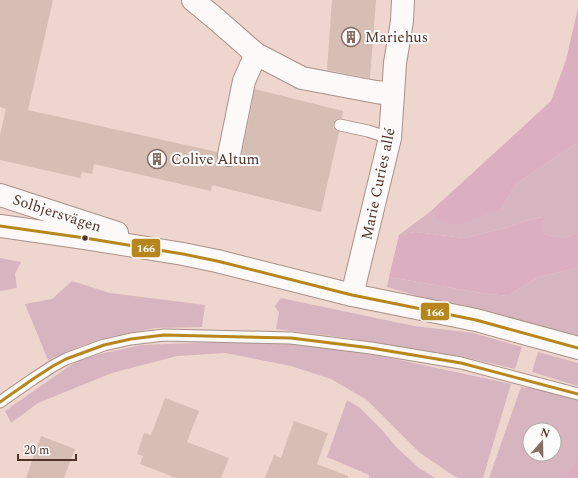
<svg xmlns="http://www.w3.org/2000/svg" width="578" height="478" viewBox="0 0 578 478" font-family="Spectral,serif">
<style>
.green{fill:#d7b5c0;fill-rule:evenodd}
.forest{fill:#dbaec0}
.building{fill:#d6beb5}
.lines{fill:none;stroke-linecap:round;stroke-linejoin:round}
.lane-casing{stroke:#a89189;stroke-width:13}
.street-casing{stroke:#a89189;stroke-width:24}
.secondary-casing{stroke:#a89189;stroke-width:24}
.lane{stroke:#fcf9f8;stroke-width:11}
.street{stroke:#fcf9f8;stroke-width:22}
.secondary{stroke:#fcf9f8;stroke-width:22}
.bus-1-casing{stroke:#fbfbfb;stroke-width:6}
.bus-1{stroke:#b7871d;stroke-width:3}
.bus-dot{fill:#503329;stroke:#fbfbfb;stroke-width:1.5}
.labels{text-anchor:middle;stroke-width:4;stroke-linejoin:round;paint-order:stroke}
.poi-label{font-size:15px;fill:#503329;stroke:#fbfbfb;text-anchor:start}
.street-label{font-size:15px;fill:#503329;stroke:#fbfbfb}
.line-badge{stroke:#fbfbfb;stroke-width:1.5}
.badge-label{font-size:11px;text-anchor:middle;font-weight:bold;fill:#fff}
</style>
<rect width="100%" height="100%" fill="#eed5cd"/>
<g class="green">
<polygon points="578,142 578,232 565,238 543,234 542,217 529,220 506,228 464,238 415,232 399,235 431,211 434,216 501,209 516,184"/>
<polygon points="0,258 21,262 15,274 17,288 0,291"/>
<polygon points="578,268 578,341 471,312 387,287 389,277 481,293 508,296 538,277"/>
<polygon points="72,281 110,293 205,305 202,327 155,328 109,337 79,347 48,360 25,304 52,299"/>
<polygon points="281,298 414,326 473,333 522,347 515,369 464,357 347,338 276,329 279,313 275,306"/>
<polygon points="216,342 298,344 376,355 511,384 483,478 459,478 454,476 420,453 367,400 331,379 291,366 225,353 177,356 112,373 38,403 11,423 5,411 81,358 142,345"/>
<polygon points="538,352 578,363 578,386 532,372"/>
<path d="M521,387l57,7v84h-89zM530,430h24v24h-24z"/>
<polygon points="347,400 360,408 382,430 397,448 419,468 435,478 369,478 369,475 327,457"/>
</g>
<g class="forest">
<polygon points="578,8 578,142 516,184 501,209 457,225 441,221 434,216 431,211 514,135 551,101 566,60"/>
<polygon points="543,217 543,234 565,238 578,232 578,268 538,277 508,296 481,293 389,277 399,235 415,232 464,238 506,228 529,220"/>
<polygon points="578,457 578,478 566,478 577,458"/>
</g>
<g class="building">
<polygon points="0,0 53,0 28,110 217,152 217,159 220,164 227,167 233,167 239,163 241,158 255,89 343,111 342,118 338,118 335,120 333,124 333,127 335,130 339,132 321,212 212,185 211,191 94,164 92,174 82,172 80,178 0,160 0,135 6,109 0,107"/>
<polygon points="332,0 376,0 370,78 327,70"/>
<polygon points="165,398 199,411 187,442 229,458 221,478 176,478 140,464 143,456 137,454 144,433 151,435"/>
<polygon points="294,421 328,433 317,464 348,476 348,478 265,478 274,455 281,458"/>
<polygon points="41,436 75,449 64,478 26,478"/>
</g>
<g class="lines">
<g class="lane-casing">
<g id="lane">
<polyline points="340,125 368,131 390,138"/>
<polyline points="0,402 33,379 53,366 66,359 104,345 131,339 164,335 291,338 371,348 461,363 578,394"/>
</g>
</g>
<g class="street-casing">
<g id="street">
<polyline points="193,0 216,19 256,54 302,78 376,92 393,94"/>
<polyline points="229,155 244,81 256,54"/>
<polyline points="352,295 390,138 393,94 395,63 402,21 403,0"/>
</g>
</g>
<g class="secondary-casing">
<g id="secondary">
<polyline points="0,195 117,233"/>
<polyline points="0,226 85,238 183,254 217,261 352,295 476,320 578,348"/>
</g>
</g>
<use href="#lane" class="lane"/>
<use href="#street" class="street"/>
<use href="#secondary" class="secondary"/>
<g class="bus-1-casing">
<g id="bus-1">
<polyline points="0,226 85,238 183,254 217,261 352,295 476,320 578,348"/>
<polyline points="0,402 33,379 53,366 66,359 104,345 131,339 164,335 291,338 371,348 461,363 578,394"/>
</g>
</g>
<use href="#bus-1" class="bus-1"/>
</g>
<defs>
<g id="building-ring" transform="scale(1)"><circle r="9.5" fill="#fbfbfb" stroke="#876c62" stroke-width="1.5"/><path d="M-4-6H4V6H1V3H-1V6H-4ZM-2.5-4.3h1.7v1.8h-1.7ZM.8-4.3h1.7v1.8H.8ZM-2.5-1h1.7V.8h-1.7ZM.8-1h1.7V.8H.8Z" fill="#876c62"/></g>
</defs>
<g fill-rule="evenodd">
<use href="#building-ring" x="351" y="37"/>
<use href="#building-ring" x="157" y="159"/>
</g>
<circle class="bus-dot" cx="85" cy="238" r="3.5"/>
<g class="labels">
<g class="poi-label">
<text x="365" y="42">Mariehus</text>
<text x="171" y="164">Colive Altum</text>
</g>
<g class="street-label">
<text transform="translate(378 184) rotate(-78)" y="5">Marie Curies allé</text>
<text transform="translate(57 213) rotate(18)" y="5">Solbjersvägen</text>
</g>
</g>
<g class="line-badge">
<rect x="131" y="238" width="30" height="20" rx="4" fill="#b7871d"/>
<rect x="420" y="302" width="30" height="19" rx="4" fill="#b7871d"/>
</g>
<g class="badge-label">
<text x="146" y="252">166</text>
<text x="435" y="316">166</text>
</g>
<g transform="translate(542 442) rotate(20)"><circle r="19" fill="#fbfbfb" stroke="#b7aba7"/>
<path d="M0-3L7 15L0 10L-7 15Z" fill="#876c62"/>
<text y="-6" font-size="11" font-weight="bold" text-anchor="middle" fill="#503329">N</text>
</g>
<path d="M18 454v6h58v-6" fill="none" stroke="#503329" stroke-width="2"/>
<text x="24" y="454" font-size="12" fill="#503329" stroke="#fbfbfb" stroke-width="3" paint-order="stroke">20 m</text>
</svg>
